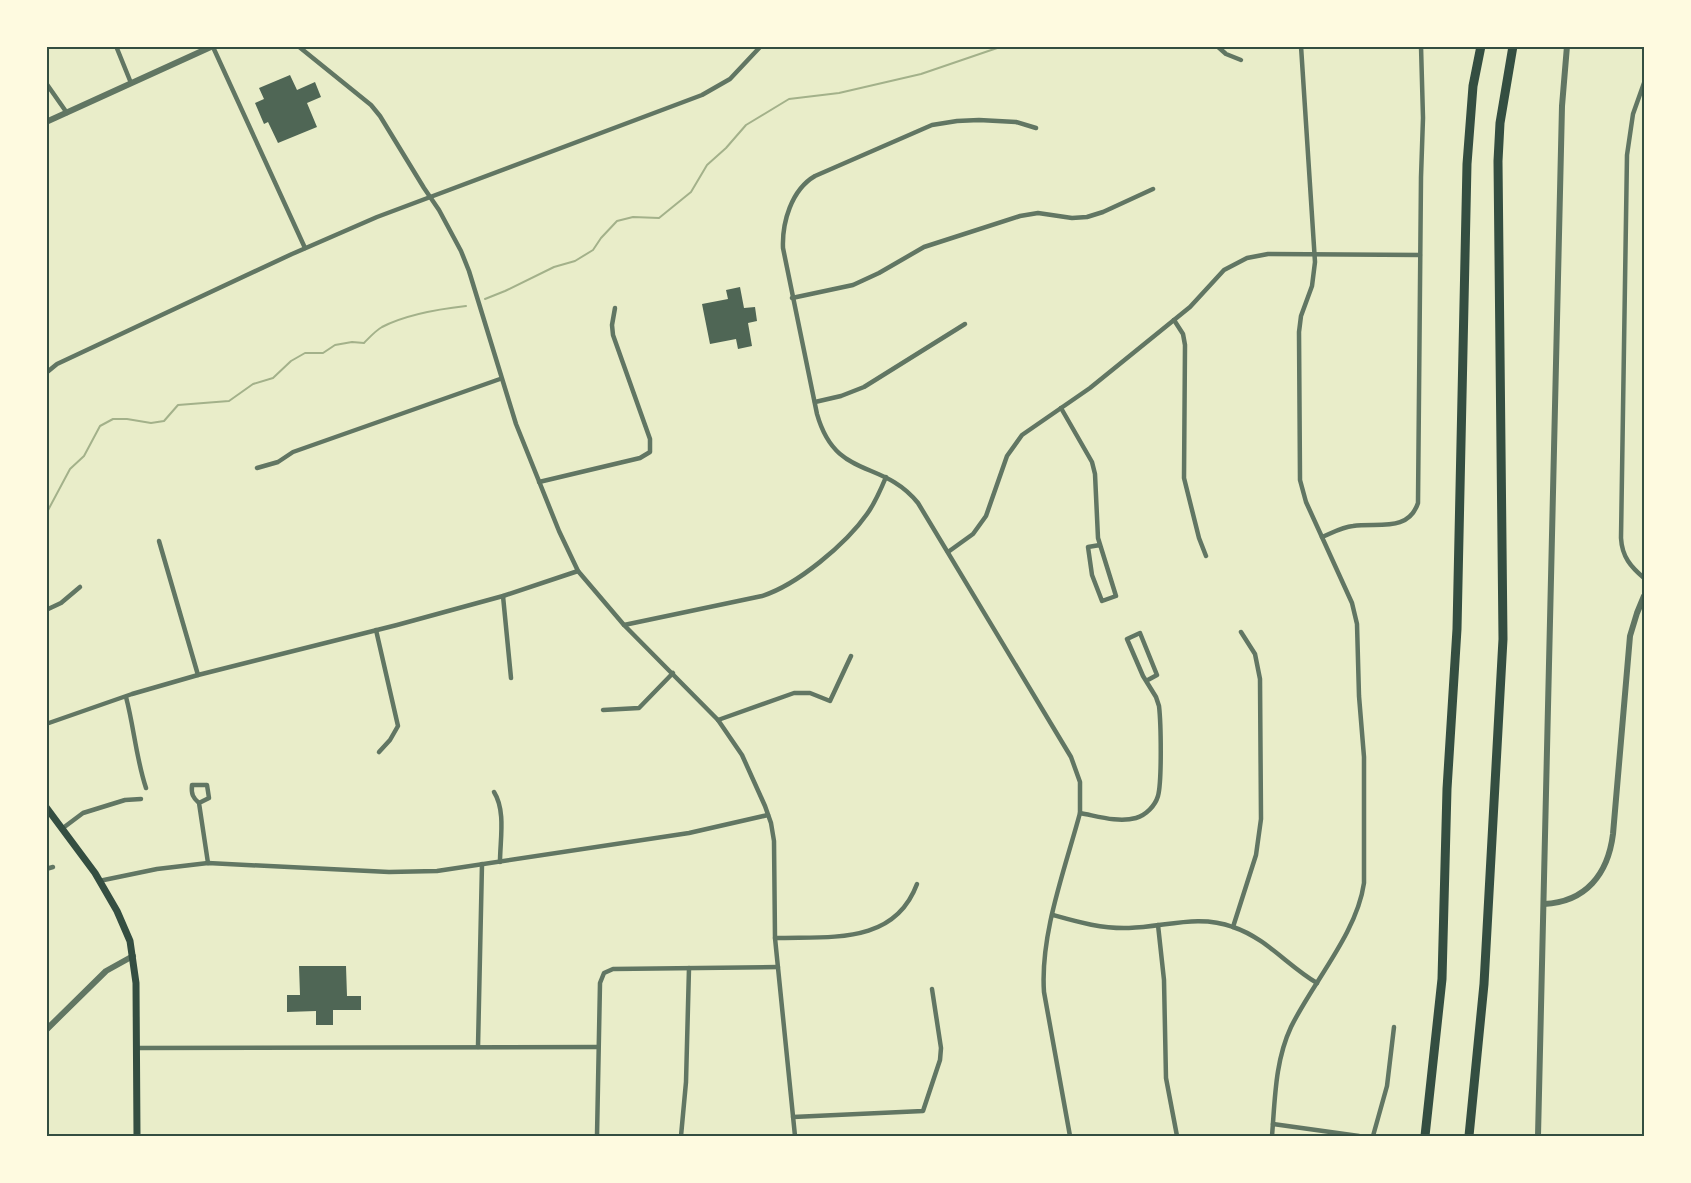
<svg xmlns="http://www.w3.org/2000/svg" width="1691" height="1183" viewBox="0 0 1691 1183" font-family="'Varela Round',sans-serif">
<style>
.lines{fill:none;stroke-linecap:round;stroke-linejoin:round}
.stream{stroke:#a3b18a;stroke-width:2}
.building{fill:#4f6655}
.minor{stroke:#617663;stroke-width:4.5}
.tertiary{stroke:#617663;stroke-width:6}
.secondary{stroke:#344e41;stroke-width:7}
.motorway{stroke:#344e41;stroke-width:9}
.neatline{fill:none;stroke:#344e41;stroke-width:2}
</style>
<rect width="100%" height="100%" fill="#e9edc9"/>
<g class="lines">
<g class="stream">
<polyline points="485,299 505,291 554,267 575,261 593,250 601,238 617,221 633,217 659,218 691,192 707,165 726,148 746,125 789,99 839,93 921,74 1003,46"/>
<path d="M46,514l24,-45 14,-13 16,-30 13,-7h14l24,4 13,-2 14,-16 51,-4 24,-17 20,-6 18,-17 14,-8h18l12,-8 17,-3 12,1c5,-5 11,-12 18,-16 25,-13 57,-18 84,-21"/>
</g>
</g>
<g class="building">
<polygon points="290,75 297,90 315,82 321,97 307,103 317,127 278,143 268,122 264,124 255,103 264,99 259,88"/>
<polygon points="740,287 744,308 755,307 757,321 748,323 752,346 738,349 736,339 710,344 702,304 728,299 726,290"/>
<polygon points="299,966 346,966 347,996 361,996 361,1010 333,1010 333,1025 316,1025 316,1011 287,1012 287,995 300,995"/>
</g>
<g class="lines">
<g class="minor">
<polyline points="116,46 131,83"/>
<polyline points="298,46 371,105 380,116 424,188 439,210 461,251 469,271 516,424 559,531 578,571 624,625 718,720 742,755 765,806 771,823 774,841 775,938 795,1136"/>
<polyline points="1217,46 1226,54 1241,60"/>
<polyline points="213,47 305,248"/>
<polyline points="46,83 67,113"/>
<path d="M1644,83l-11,31 -6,41 -6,383c1,19 10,29 23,40"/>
<path d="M1036,128l-20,-6 -37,-2 -22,1 -25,4 -117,51c-24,14 -33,47 -32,72l34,166c19,67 65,44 101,89l153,254 9,25v31c-15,56 -40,121 -36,179l26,144"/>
<polyline points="792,298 853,285 879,273 924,247 1020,216 1038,213 1072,218 1087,217 1103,212 1153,189"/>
<polyline points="1174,320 1183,334 1185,345 1184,478 1199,538 1206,556"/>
<polyline points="46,373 57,364 292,254 377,217 702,95 730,79 761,46"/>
<polyline points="815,402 841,396 864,387 965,324"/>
<polyline points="1061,408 1092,462 1095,474 1098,538 1116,596 1102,601 1092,575 1088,547 1100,545"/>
<polyline points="257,468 278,462 293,452 500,379"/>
<polyline points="539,482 640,458 650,452 650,439 613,335 612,325 615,308"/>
<path d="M1322,537c10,-4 20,-10 31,-11 24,-4 55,7 65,-23l3,-326 2,-59 -2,-72"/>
<polyline points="159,541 198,675"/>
<polyline points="948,552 973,534 986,516 1007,456 1022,435 1090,388 1190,307 1224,270 1247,258 1268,254 1420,255"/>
<polyline points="503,596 511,678"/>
<polyline points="46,610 61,603 80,587"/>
<path d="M624,625l138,-29c35,-11 84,-52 105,-82 8,-11 14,-25 19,-37"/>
<polyline points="376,630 398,726 390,740 379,752"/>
<path d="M126,697c8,30 10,61 20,91"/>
<polyline points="603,710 639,708 673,673"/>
<polyline points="718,720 794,693 810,693 830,701 851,656"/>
<polyline points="46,724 132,694 198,675 397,625 503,596 578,571"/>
<path d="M494,792c12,19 6,48 6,70"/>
<path d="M199,803l10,-5 -2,-13h-15c-1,9 1,13 7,18l9,60"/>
<path d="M1080,813c17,3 38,10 56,5 10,-3 19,-12 22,-22 4,-15 3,-73 1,-90l-3,-9 -13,-21 -16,-37 13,-6 17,42 -11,6"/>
<polyline points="63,828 83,813 125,800 141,799"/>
<polyline points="46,869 53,867"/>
<polyline points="99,881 157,869 208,863 389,872 437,871 689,833 768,815"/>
<path d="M1053,915c25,7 49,14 76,13 36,-1 69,-14 104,-1 33,11 55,39 84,56"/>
<polyline points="1158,925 1164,980 1166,1078 1177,1136"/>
<polyline points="1233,927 1256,855 1261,819 1260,679 1255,654 1241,632"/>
<path d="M775,938c54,-2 119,8 142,-54"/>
<polyline points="478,1047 482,864"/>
<polyline points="137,1048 598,1047"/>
<polyline points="793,1117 923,1111 940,1060 941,1048 932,989"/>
<polyline points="1273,1124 1359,1136"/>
<polyline points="597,1136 600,983 604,973 613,969 778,967"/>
<polyline points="681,1136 686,1082 689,968"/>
<path d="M1272,1136c3,-36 3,-75 19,-109 22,-45 66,-94 73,-144v-126l-5,-61 -2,-72 -5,-21 -46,-101 -6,-22 -1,-148 2,-16 11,-30 3,-24 -14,-216"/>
<polyline points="1373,1136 1387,1086 1394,1027"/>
</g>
<g class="tertiary">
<polyline points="46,122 213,46"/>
<path d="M1544,904c42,-2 64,-30 69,-70l17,-198 7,-23 7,-17"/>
<polyline points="46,1030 106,971 133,956"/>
<polyline points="1538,1136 1562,106 1567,46"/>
</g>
<polyline class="secondary" points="46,807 95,873 117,911 130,941 136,983 137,1136"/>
<g class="motorway">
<polyline points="1425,1136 1442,979 1447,789 1457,629 1467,164 1473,86 1481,46"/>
<polyline points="1469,1136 1484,984 1503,639 1498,161 1500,123 1513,46"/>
</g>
</g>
<rect width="1691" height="1183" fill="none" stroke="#fefae0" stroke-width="96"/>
<rect x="48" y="48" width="1595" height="1087" class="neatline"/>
</svg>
